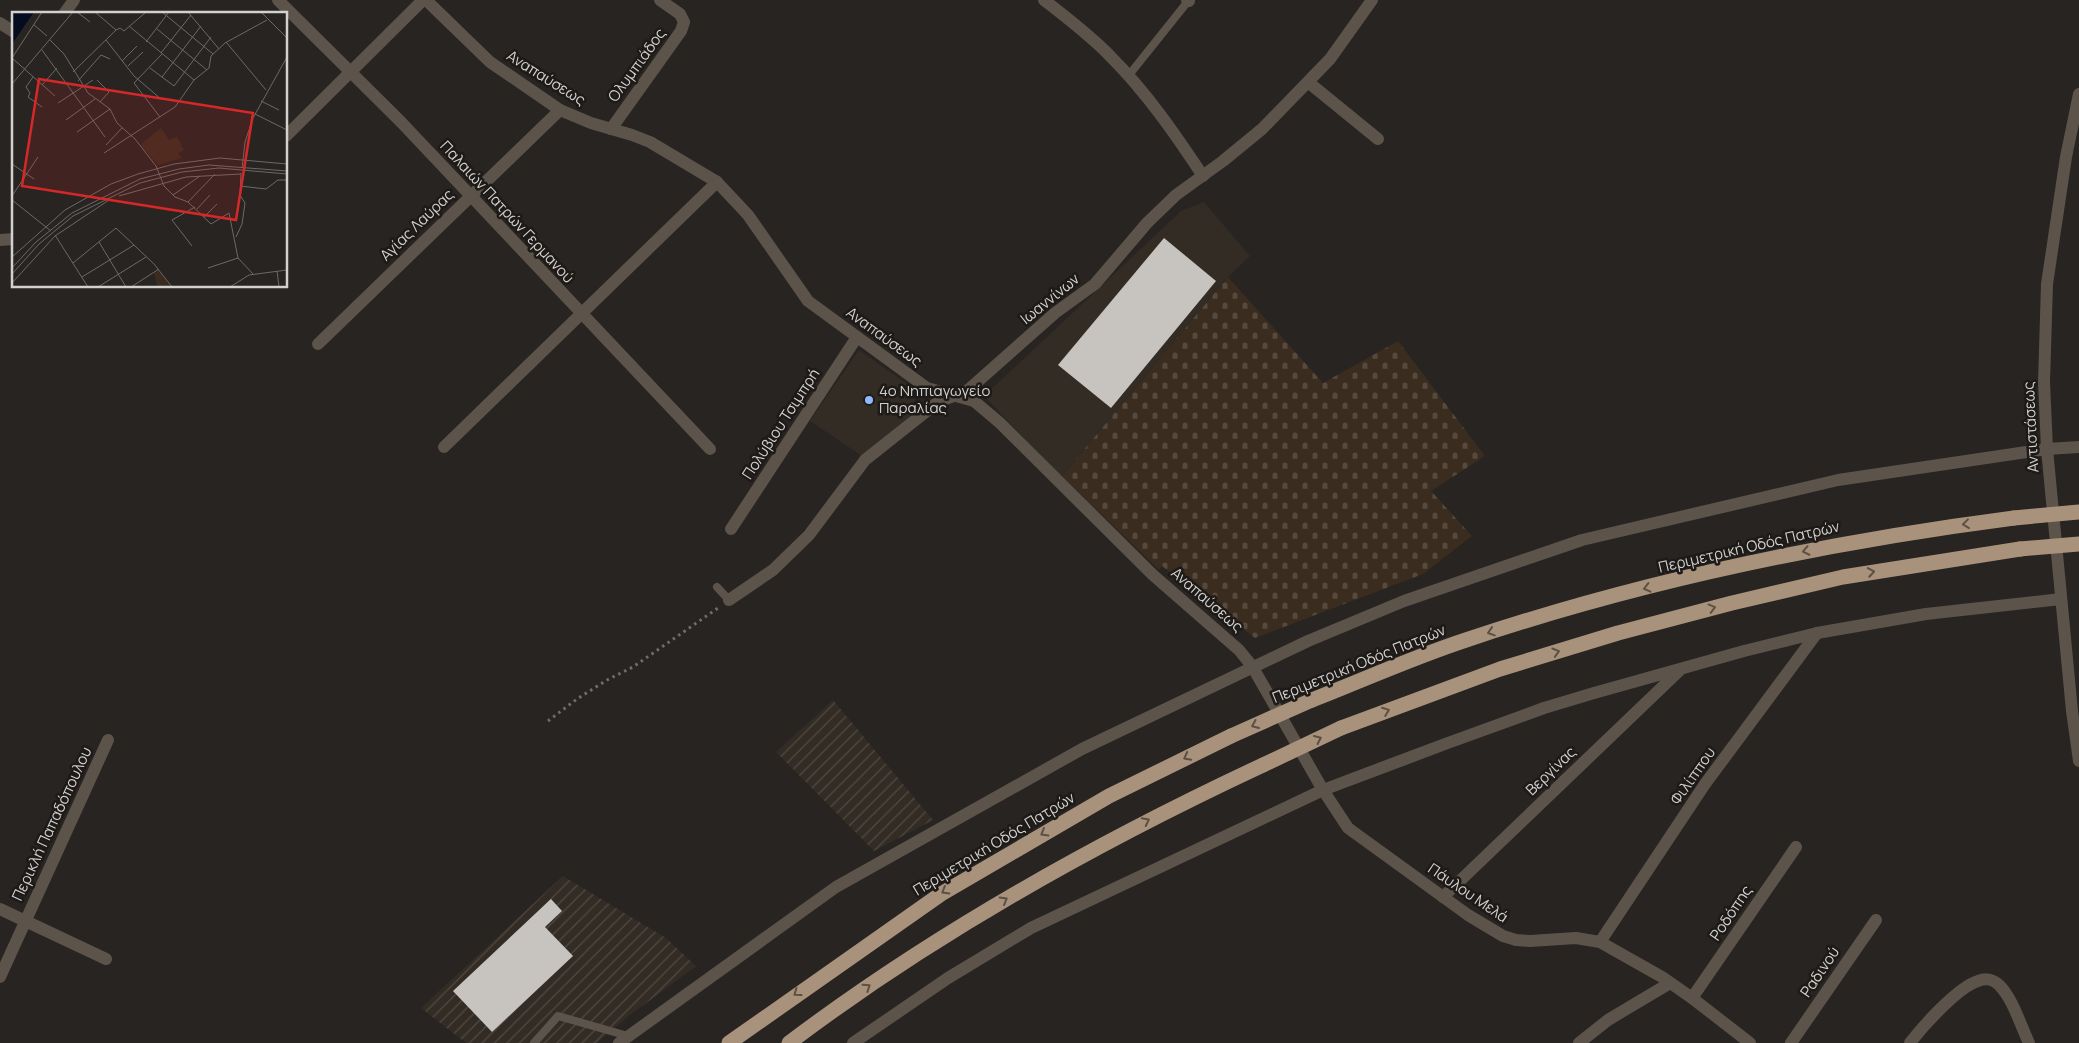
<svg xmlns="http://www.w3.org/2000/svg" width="2079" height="1043" viewBox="0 0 2079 1043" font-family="Manrope,sans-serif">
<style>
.built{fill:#332c25}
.industrial{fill:url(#industrial-furrows)}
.cemetery{fill:url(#cemetery-stones)}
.building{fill:#c7c4c0}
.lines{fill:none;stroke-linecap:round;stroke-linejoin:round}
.path{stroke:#706d6b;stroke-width:3;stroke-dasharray:2.5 4;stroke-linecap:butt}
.lane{stroke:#5c534a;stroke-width:8}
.street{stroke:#5c534a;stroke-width:12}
.highway{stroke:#a9927c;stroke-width:15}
.highway-bridge{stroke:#a9927c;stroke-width:15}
.oneway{stroke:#5c5045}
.poi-dot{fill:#90b8fd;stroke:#1d1a18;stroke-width:2}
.labels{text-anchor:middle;stroke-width:5;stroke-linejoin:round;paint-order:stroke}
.street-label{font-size:15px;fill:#d3d1cf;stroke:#1d1a18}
.poi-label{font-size:15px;fill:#d3d1cf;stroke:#1d1a18;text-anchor:start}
.inset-road{fill:none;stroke:#6c6967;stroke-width:1}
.view{fill:#d62828;fill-opacity:0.15;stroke:#d62828;stroke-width:2.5}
.inset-edge{fill:none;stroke:#d3d1cf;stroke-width:2.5}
</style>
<defs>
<pattern id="industrial-furrows" width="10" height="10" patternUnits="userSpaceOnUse" patternTransform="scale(1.25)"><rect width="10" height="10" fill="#332c25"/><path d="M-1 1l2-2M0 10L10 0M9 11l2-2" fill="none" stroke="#504a44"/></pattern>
<pattern id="cemetery-stones" width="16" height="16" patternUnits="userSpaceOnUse" patternTransform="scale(1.25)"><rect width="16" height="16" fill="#3a2c1e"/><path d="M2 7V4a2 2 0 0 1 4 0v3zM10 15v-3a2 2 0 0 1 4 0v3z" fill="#564a3e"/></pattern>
</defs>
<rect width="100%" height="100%" fill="#272421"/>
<g class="built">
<polygon points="1204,202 1250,256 1228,277 1061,477 984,396 1181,211"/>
<polygon points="859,350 914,389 915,412 862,456 810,421"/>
</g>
<g class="industrial">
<polygon points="833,700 933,820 874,851 776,752"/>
<polygon points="563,876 666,938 696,966 630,1015 597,1043 466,1043 421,1008"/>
</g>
<polygon class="cemetery" points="1228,277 1323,383 1398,341 1485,456 1431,491 1472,536 1423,574 1255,638 1162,566 1159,570 1062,476"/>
<g class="building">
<polygon points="1164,238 1216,281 1111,408 1058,365"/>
<polygon points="551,899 562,911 545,927 573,956 492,1032 453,991"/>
</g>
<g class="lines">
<polyline class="path" points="548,721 577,699 607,680 633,667 718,608"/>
<g class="lane">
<polyline points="1129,75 1189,0"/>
<polyline points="717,587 729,600"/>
<polyline points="534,1043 558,1016 628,1036"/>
</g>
<g class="street">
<polyline points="278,0 401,122 710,449"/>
<polyline points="426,0 490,62 560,110 591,123 632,135 650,142 717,182 748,215 808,301 927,388 974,401 1000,423 1153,575 1239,650 1252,666 1323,790 1348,828 1468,915 1503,936 1516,940 1530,941 1576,938 1600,942 1662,977 1692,998 1750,1043"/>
<path d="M1044,0c23,18 47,36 67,57 36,36 64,77 92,119"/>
<polyline points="1187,0 1189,1"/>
<polyline points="64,14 74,0"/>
<polyline points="0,23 14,32"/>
<polyline points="1308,82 1378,139"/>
<polyline points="2079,94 2066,157 2047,284 2044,382 2047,449 2072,711 2079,761"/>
<polyline points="611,129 681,31 684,22 680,14 660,0"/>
<polyline points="286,136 423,0"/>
<polyline points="0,240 14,239"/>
<polyline points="318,344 560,110"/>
<polyline points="444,447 717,182"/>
<polyline points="731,529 857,337"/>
<polyline points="729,600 773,570 809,535 865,460 938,402 967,391 1055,313 1095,284 1147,223 1176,195 1223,161 1262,129 1330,59 1372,0"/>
<polyline points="1443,897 1679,671"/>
<polyline points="0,909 106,959"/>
<polyline points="1600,942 1705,784 1817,633"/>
<polyline points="0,977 108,740"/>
<polyline points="1692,998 1796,847"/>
<polyline points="619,1043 836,887 1082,749 1308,641 1404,601 1582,540 1838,480 2047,449 2079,447"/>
<polyline points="853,1043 948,978 1031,928 1323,790 1445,744 1544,708 1594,693 1744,651 1817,633 1926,614 2061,599"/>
<polyline points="1579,1043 1608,1020 1670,983"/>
<polyline points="1791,1043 1876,920"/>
<path d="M1910,1043c13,-17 48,-56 68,-62 7,-3 15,-2 21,4 13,12 22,41 30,58"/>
</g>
<g class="highway">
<path d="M1312,700c51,-20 102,-43 154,-60 178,-60 363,-98 548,-122"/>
<polyline points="1341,728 1500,669 1618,633 1732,603 1843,577 2020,549"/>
<polyline points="729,1043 941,894 1109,796 1231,736"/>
<path d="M789,1043c147,-111 307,-200 474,-278"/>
</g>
<g class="highway-bridge">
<polyline points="2014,518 2079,512"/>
<polyline points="2020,549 2079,544"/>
<polyline points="1231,736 1312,700"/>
<polyline points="1263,765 1341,728"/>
</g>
</g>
<defs><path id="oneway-chevron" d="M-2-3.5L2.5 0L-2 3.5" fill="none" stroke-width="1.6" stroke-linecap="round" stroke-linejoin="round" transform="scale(1.25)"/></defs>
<g class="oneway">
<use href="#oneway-chevron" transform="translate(1966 524) rotate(173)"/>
<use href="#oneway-chevron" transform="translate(1806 551) rotate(168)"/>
<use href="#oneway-chevron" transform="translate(1871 572) rotate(-10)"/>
<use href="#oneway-chevron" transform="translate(1647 588) rotate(166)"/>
<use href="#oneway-chevron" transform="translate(1712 608) rotate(-15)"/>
<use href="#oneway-chevron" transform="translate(1491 632) rotate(162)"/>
<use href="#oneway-chevron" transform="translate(1556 652) rotate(-17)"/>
<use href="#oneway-chevron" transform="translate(1386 711) rotate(-21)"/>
<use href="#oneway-chevron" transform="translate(1255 725) rotate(156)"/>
<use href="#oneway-chevron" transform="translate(1318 739) rotate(-25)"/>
<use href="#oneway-chevron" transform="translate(1187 757) rotate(153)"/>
<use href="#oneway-chevron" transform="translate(1146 821) rotate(-27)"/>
<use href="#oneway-chevron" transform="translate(1044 833) rotate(150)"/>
<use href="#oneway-chevron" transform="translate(945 891) rotate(149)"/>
<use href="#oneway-chevron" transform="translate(1004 900) rotate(-30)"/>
<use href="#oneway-chevron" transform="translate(867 987) rotate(-34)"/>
<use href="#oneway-chevron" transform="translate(797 993) rotate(144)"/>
</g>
<circle class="poi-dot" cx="869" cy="400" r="5"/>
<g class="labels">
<g class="street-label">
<text transform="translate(637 65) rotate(-54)" y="5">Ολυμπιάδος</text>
<text transform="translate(546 78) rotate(32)" y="5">Αναπαύσεως</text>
<text transform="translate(507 212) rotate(47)" y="5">Παλαιών Πατρών Γερμανού</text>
<text transform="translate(417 225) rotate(-44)" y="5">Αγίας Λαύρας</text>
<text transform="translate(1050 299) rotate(-39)" y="5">Ιωαννίνων</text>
<text transform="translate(884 337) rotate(36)" y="5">Αναπαύσεως</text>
<text transform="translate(781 424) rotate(-57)" y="5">Πολύβιου Τσιμπρή</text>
<text transform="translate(2031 427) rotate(-93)" y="5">Αντιστάσεως</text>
<text transform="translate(1749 547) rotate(-13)" y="5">Περιμετρική Οδός Πατρών</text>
<text transform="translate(1207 600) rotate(41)" y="5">Αναπαύσεως</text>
<text transform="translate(1359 664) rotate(-22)" y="5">Περιμετρική Οδός Πατρών</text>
<text transform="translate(1551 771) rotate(-44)" y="5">Βεργίνας</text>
<text transform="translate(1693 776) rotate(-55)" y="5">Φιλίππου</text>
<text transform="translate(52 824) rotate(-65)" y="5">Περικλή Παπαδόπουλου</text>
<text transform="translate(994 844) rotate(-31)" y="5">Περιμετρική Οδός Πατρών</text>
<text transform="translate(1468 893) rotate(34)" y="5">Πάυλου Μελά</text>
<text transform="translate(1731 913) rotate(-56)" y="5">Ροδόπης</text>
<text transform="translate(1820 972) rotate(-56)" y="5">Ραδινού</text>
</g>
<g class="poi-label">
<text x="879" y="396">4o Νηπιαγωγείο<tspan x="879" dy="17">Παραλίας</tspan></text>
</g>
</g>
<g transform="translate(12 12)">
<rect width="275" height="275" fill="#272421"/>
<path d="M149,116l8,12 8,-3 7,13 -6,3 4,5 -24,7 -18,-20z" fill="#3a2c1e"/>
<path d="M146,258l13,17h-14l-3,-14z" fill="#3a2c1e"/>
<path d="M0,0h22l-22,32z" fill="#040d1f"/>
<path class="inset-road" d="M65,0l13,10M83,0l21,18M150,0l51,42M176,0l31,37M249,0l26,26M22,13l13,11M117,14l65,54M145,17l50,41M38,28l14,14 24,39 22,16 7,14 18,16 21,27 8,20 11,11 13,5 23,22 18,-11 9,45 15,16M94,28l28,36 27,23M134,30l23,-30M214,30l40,48M30,38l63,87M149,41l30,-38M0,46l43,38M0,46l30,-46M110,49l15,-15M116,54l15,-14M138,56l24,18 37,-49M61,60l43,-42 4,-2 4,3 22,-19M21,65l-7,10 4,6 -2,4 14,10M150,65l39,-51M85,68l12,12 -9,10M66,69l23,-26 9,4M0,72l61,-72M30,73l15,-17M249,89l18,9M46,91l35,-23M243,102l32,16M148,105l-26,-34 28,-29M54,108l29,-21M65,120l33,-23M94,133l16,-17M92,141l71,-46 19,-27 15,-12 2,-12 14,-13 42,-23M0,152l22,15M230,156l3,-26 8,-24 34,-61M228,174l26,3 12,-9h9M161,183l27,-19M0,184l26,-39M107,184l67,-19 55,-3M0,188l39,31M176,190l27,-28M185,197l13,-14M192,205l13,-13M43,223l33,52M224,225l6,-13 3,-21 -5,-8 1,-22M87,230l27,45M180,234l-20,-26 23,-13M0,245l53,-47 46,-26 27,-10 36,-10 46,-6 67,6M61,251l43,-35 38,36 18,23M0,256l24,-26 36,-29 68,-34 39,-10 30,-4 78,6M196,256l30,-10M265,259l2,16M0,262l27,-30 34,-28 67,-33 42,-11 37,-4 68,6M70,265l52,-32M0,271l43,-47 54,-36M86,275l48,-30M119,275l28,-18M218,275l19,-12 38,-5"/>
<path class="view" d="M27,67l214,34 -17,107 -214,-34z"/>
<rect width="275" height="275" class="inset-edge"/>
</g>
</svg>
